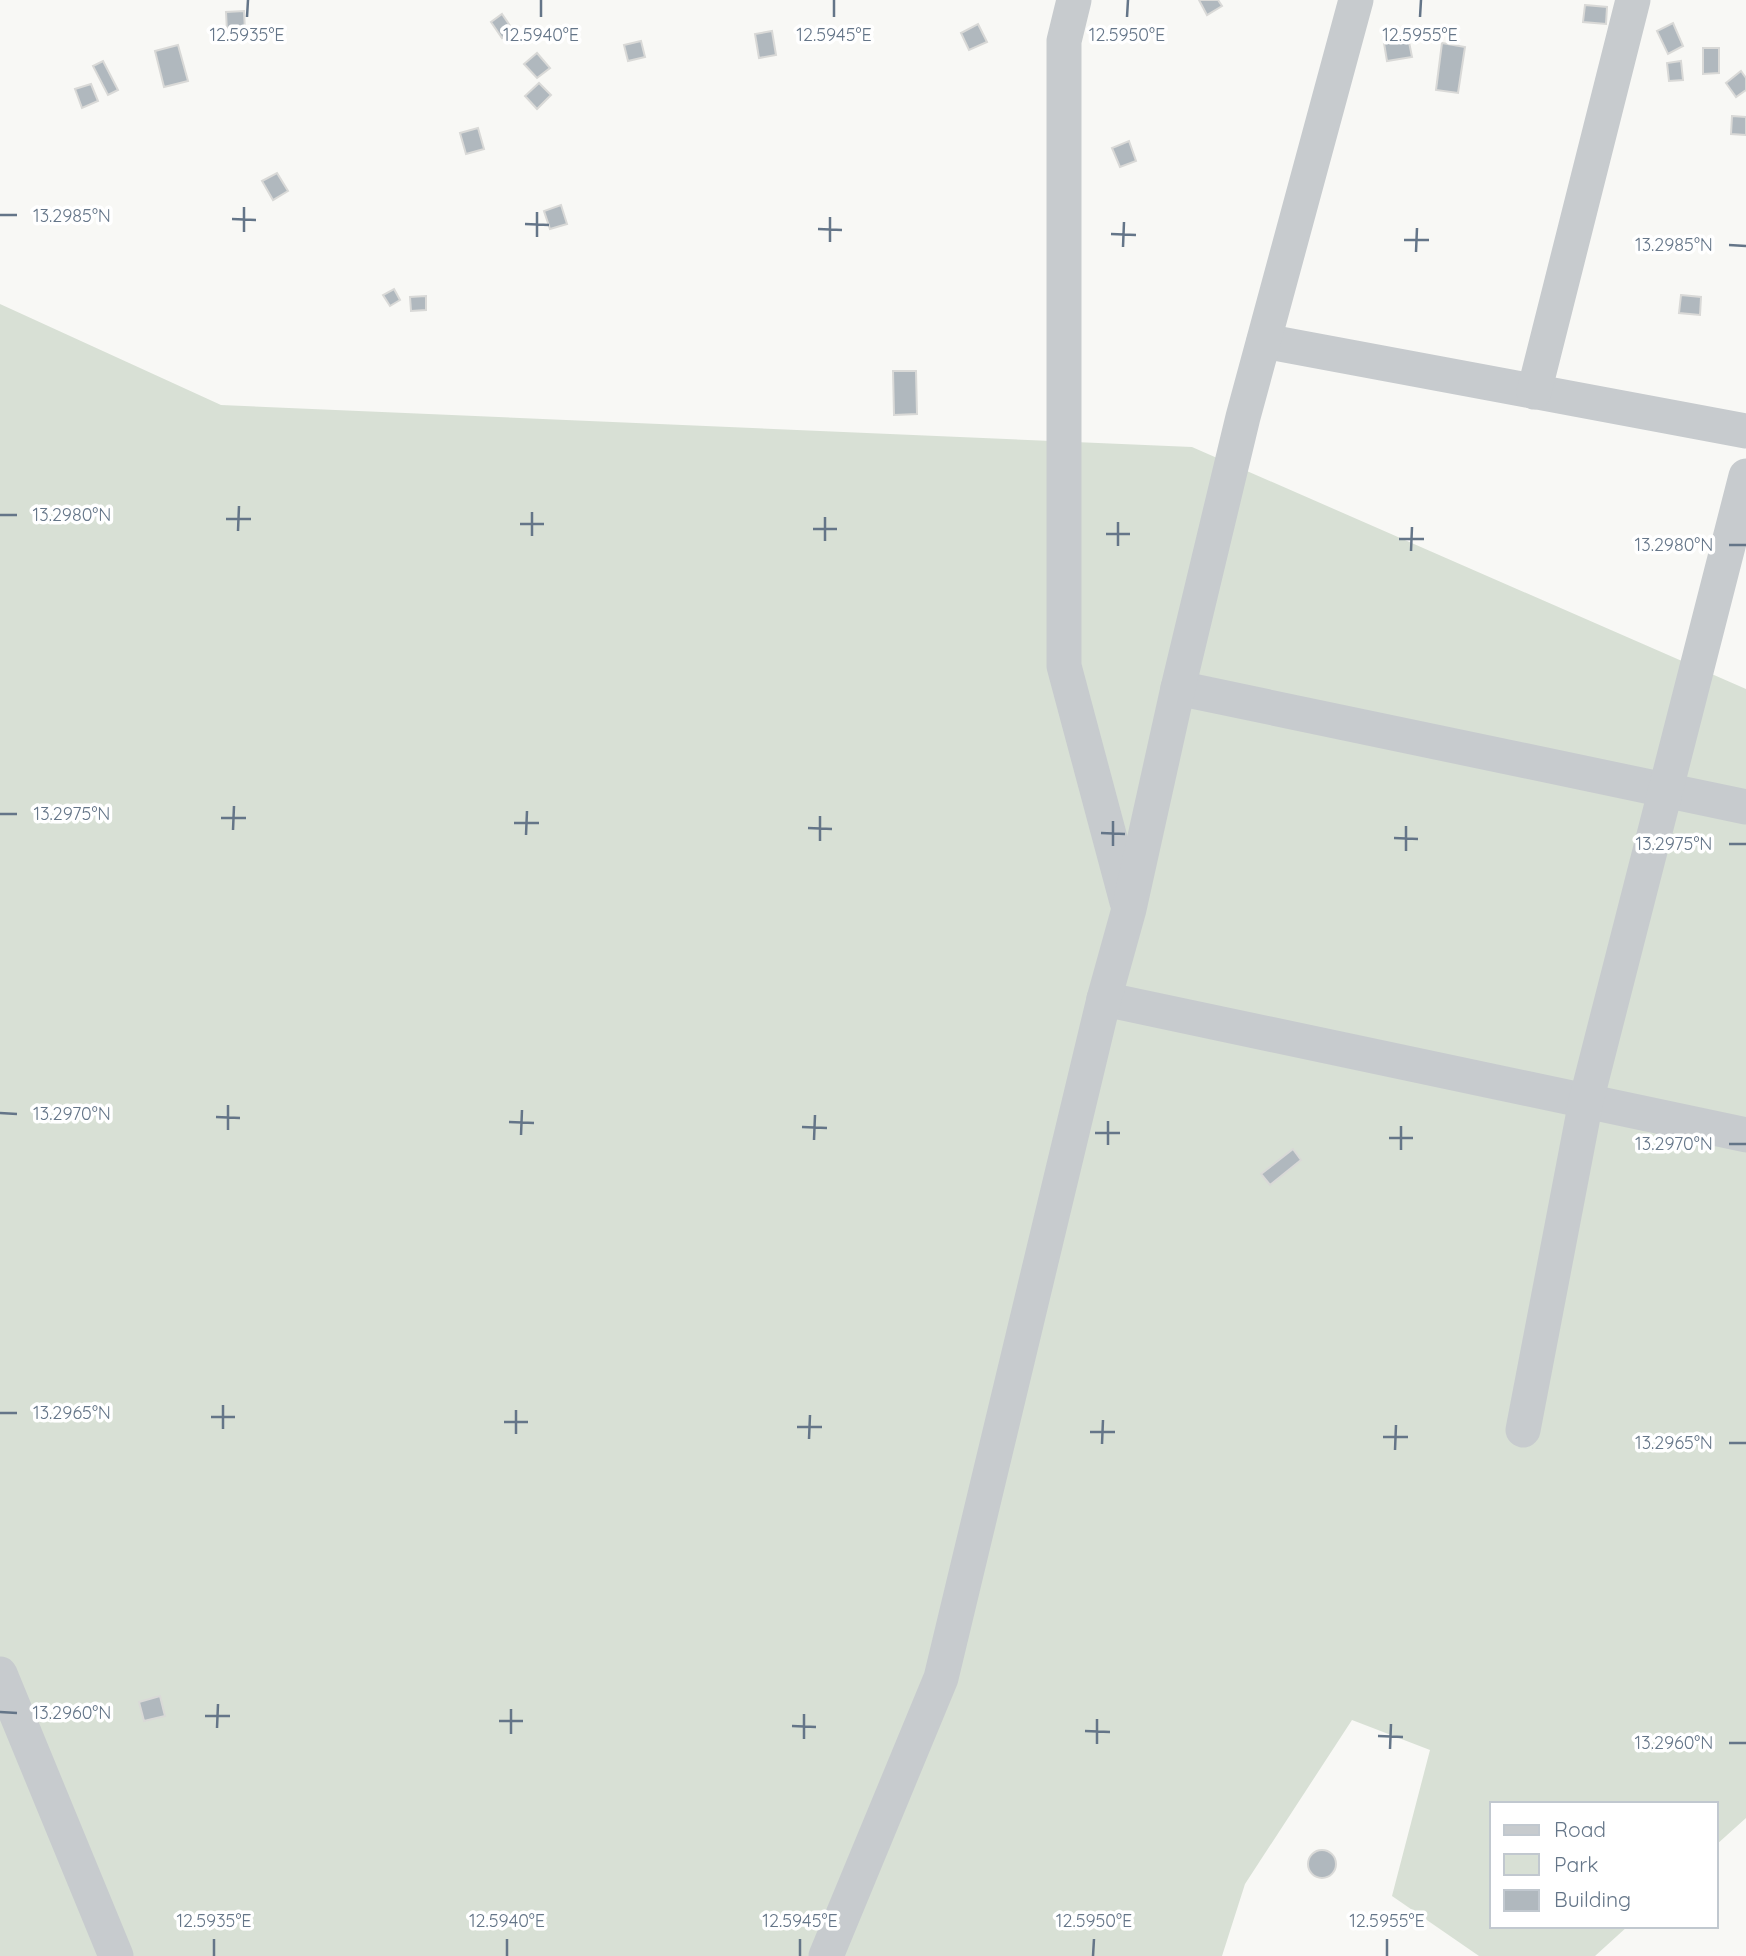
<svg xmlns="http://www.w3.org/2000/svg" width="1746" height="1956" viewBox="0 0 1746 1956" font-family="Quicksand,sans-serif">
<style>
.green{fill:#d8e0d5}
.building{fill:#b0b8be;stroke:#d9d9d7;stroke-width:2}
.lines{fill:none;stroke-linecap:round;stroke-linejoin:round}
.street{stroke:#c7cbce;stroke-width:35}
.ticks{fill:none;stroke:#647588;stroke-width:2.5}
.ticks-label{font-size:18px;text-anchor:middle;fill:#647588;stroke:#fff;stroke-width:7;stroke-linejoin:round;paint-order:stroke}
</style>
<rect width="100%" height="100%" fill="#f8f8f5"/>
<polygon class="green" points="0,304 221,405 1192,447 1746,689 1746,1818 1716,1845 1716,1804 1492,1804 1492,1926 1628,1926 1595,1956 1479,1956 1392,1896 1430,1750 1352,1720 1245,1884 1222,1956 0,1956"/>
<g class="building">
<polygon points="1199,0 1218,0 1222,6 1207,15"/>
<polygon points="1585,5 1607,7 1606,24 1583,22"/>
<polygon points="244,11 245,31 227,32 226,12"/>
<polygon points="502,14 513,30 502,38 491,22"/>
<polygon points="1673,23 1683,46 1668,54 1657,31"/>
<polygon points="978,24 987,42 969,50 961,33"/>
<polygon points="772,31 776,55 759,58 755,34"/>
<polygon points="1407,32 1412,57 1387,61 1383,37"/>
<polygon points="641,41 645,57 628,61 624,45"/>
<polygon points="1442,43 1465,47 1458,93 1436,90"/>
<polygon points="178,45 188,81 164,87 155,51"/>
<polygon points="1703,48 1719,48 1719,73 1703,74"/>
<polygon points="537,53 550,68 537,78 524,64"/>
<polygon points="103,61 118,90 108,95 93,66"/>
<polygon points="1681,61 1683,80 1669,81 1667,63"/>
<polygon points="1741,71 1746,78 1746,90 1736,97 1726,83"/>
<polygon points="539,83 551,95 537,109 525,96"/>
<polygon points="91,84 98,101 82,108 75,89"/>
<polygon points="1732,116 1746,117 1746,135 1731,134"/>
<polygon points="478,128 484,149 466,154 460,133"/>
<polygon points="1129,141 1136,161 1120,167 1112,148"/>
<polygon points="277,173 288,191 273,200 262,181"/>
<polygon points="561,205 567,224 550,229 544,211"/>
<polygon points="394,289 400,300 390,306 383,295"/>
<polygon points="1681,295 1701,297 1700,315 1679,313"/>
<polygon points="426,296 426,310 411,311 410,297"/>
<polygon points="893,371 916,371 917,414 894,415"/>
<polygon points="1293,1149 1301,1160 1270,1185 1261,1174"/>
<polygon points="160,1696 165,1716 144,1721 139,1702"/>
<circle cx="1322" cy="1864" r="14"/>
</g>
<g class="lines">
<g class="street">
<polyline points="1074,0 1064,41 1064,666 1127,902"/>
<polyline points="1264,341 1746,431"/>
<polyline points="1534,392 1633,0"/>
<polyline points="1178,688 1746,807"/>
<polyline points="1104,999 1746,1135"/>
<polyline points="1523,1430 1586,1101 1746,476"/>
<polyline points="0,1674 116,1956"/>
<polyline points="826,1956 941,1678 1104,999 1129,909 1178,688 1243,417 1356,0"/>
</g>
</g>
<path class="ticks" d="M247,17l1,-17M541,17v-17M834,17v-17M1127,17l1,-17M1420,17l1,-17M0,215h17M232,219l24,1M525,224l24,1M818,229l24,1M244,232v-25M1111,234l25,1M537,237v-25M1404,240h25M830,242v-25M1729,245l17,1M1123,247l1,-25M1416,252l1,-24M0,515h17M226,519h25M520,524h24M813,529h24M238,531l1,-25M1106,534h24M532,536v-24M1399,539h25M825,541v-24M1729,545h17M1118,546v-24M1411,551l1,-24M0,814h17M221,818h25M514,823h25M808,828l24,1M233,830l1,-24M1101,833l24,1M526,835l1,-24M1394,838l24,1M820,841v-25M1729,844h17M1113,846v-25M1406,851v-25M0,1113l17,1M216,1117l24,1M509,1122l25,1M802,1127l25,1M228,1130v-25M1095,1133h25M521,1135l1,-25M1389,1138h24M814,1140l1,-25M1729,1144h17M1108,1145v-24M1401,1150v-24M0,1413h17M211,1417h24M504,1422h24M797,1427h25M223,1429v-24M1090,1432h25M516,1434v-24M1383,1437h25M809,1439l1,-24M1729,1443h17M1102,1444l1,-24M1395,1450l1,-25M0,1712l17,1M205,1716h25M499,1721h24M792,1726l24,1M217,1728l1,-24M1085,1731l25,1M511,1734v-25M1378,1736l25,1M804,1739v-25M1729,1743h17M1097,1744v-25M1390,1749l1,-25M214,1956v-17M507,1956v-17M800,1956v-17M1093,1956l1,-17M1387,1956v-17"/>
<g class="ticks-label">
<text x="247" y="41">12.5935°E</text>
<text x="541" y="41">12.5940°E</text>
<text x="834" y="41">12.5945°E</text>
<text x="1127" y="41">12.5950°E</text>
<text x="1420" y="41">12.5955°E</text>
<text x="72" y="222">13.2985°N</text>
<text x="1674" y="251">13.2985°N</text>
<text x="72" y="521">13.2980°N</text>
<text x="1674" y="551">13.2980°N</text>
<text x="72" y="820">13.2975°N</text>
<text x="1674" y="850">13.2975°N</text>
<text x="72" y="1120">13.2970°N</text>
<text x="1674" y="1150">13.2970°N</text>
<text x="72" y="1419">13.2965°N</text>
<text x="1674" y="1449">13.2965°N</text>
<text x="72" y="1719">13.2960°N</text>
<text x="1674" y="1749">13.2960°N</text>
<text x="214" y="1927">12.5935°E</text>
<text x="507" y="1927">12.5940°E</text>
<text x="800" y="1927">12.5945°E</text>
<text x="1094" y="1927">12.5950°E</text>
<text x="1387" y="1927">12.5955°E</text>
</g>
<rect x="1490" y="1802" width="228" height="126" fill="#ffffff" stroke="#c1c8cf" stroke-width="2"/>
<rect x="1504" y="1825" width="35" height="10" fill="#c7cbce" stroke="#c1c8cf" stroke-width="2"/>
<text x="1554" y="1837" font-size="21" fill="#647588">Road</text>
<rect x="1504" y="1854" width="35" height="21" fill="#d8e0d5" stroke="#c1c8cf" stroke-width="2"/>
<text x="1554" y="1872" font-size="21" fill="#647588">Park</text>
<rect x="1504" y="1890" width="35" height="21" fill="#b0b8be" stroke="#c1c8cf" stroke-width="2"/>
<text x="1554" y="1907" font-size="21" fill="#647588">Building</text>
</svg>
